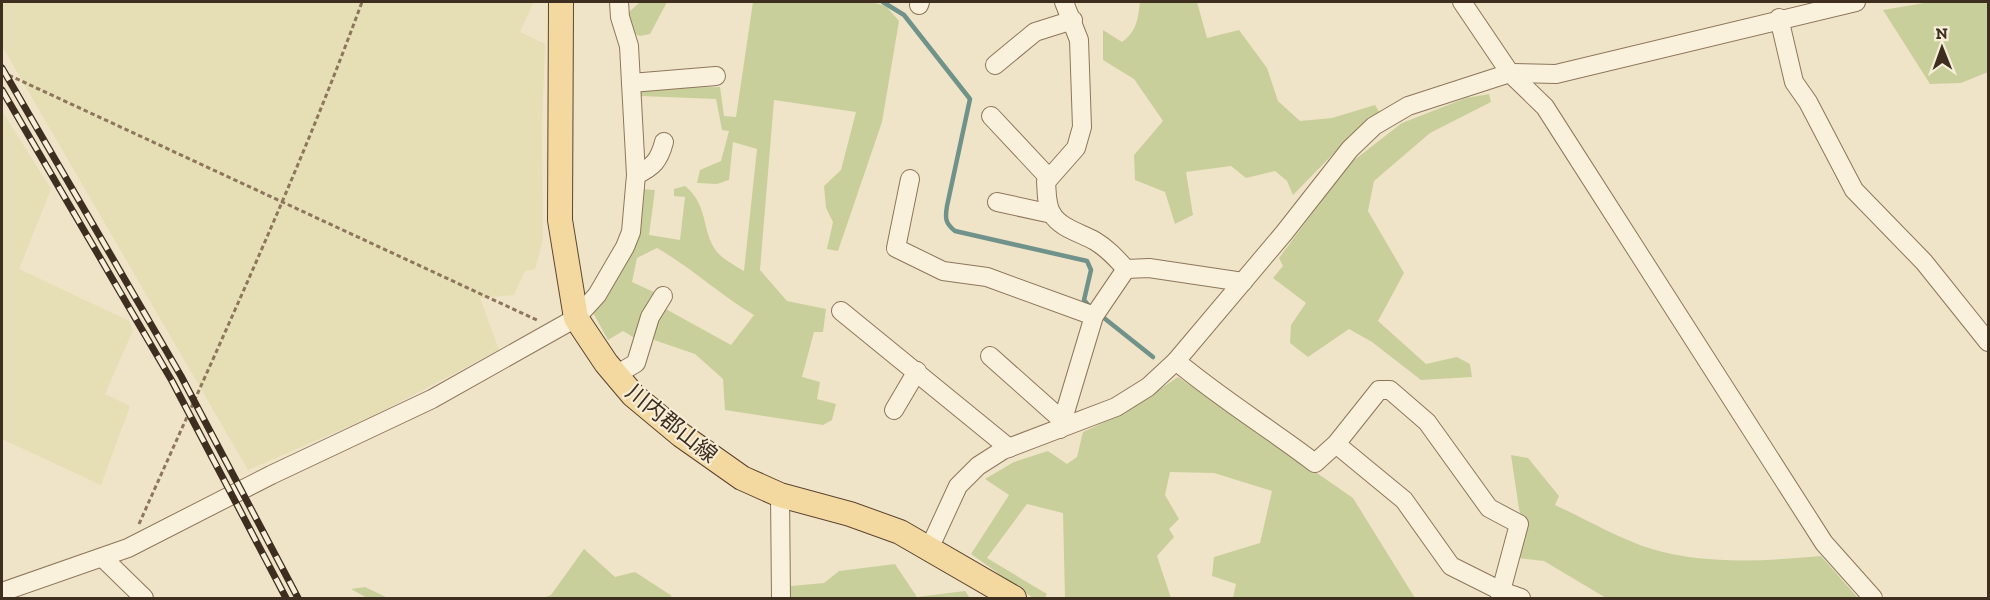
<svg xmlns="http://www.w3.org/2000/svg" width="1990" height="600" viewBox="0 0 1990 600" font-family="'Zilla Slab','Noto Sans JP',serif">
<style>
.farmland{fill:#e6deb5}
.green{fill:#c9cf9b}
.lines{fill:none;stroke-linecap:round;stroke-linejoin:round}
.stream{stroke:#6f938a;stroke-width:4.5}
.minor-casing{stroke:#8d765c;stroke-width:20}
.major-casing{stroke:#5b4430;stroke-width:26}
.path{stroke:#8d765c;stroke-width:3;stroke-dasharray:4.5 3;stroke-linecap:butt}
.minor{stroke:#faf1dc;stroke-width:18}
.major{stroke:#f3d9a0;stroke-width:24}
.rail-casing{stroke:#3d2e20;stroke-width:7}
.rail{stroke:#f7eed8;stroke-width:4.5;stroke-dasharray:14;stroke-linecap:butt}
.labels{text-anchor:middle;stroke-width:4.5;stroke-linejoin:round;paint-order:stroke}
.street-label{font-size:22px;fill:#3d2e20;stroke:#f7eed8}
</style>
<rect width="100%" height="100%" fill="#f0e4c8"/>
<g class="farmland">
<polygon points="2,2 533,3 520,32 545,44 542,126 543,239 535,269 525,271 514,295 480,298 499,350 375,415 248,470 2,46"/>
<polygon points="2,111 51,189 19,269 129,321 133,330 105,394 130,406 101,485 2,439"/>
</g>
<g class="green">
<polygon points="640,2 667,2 650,34 640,36 635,34 628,13"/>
<path d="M753,2h118l15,4 13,15 -17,101 -44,129 -11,-2 6,-27 -7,-14 -2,-22 17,-16 15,-58 -82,-12 -14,170 27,31 39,8 -3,23h-9l-12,45 18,5 -3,17 19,5 -4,16 -9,5 -98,-15 -2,-31 -28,-25 -41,-14 2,-17 8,-15 67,37 23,-30c-34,-20 -62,-47 -97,-67l-20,10 -5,24 24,11 -18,47 -15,-9 -15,9 -16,-29 50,-122 13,1 -6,45 31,5 5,-43 -11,-1v-7l11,-3c24,19 16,45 32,66 6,7 20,15 27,19l13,-122 -24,-7 -4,38 -12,4 -20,-1 3,-13 21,-9 8,-30 -7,-1 -6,-31 -76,-3 -1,-8 81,-1 4,29 12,1z"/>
<path d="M1140,2h57l10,36 32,-8 28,38 11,33 22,20 32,-3 43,-13 5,8 -42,36 -45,46 -6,-14 -12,-10 -29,7 -15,-12 -45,6 7,43 -18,9 -10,-32 -30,-12 -1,-25 29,-34 -29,-42 -31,-19v-30l19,12c15,-11 16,-23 18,-40z"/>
<polygon points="1930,2 1988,2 1988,72 1961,83 1930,84 1883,10"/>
<polygon points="1489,94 1491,102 1430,133 1374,181 1368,211 1404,273 1378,321 1426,364 1457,357 1470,364 1472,377 1421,380 1372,342 1349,329 1308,357 1290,343 1291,325 1306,303 1273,278 1283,266 1279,258 1349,164 1402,123 1466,98"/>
<polygon points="1178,377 1353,498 1415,598 1233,598 1236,584 1212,576 1214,557 1260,543 1272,491 1214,473 1170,472 1165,495 1179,519 1169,529 1174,537 1157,556 1171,598 1065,598 1063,513 1027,504 987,558 1047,594 1045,598 1033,598 971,554 1009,495 985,479 1014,462 1048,451 1067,464 1077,457 1083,432 1126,412"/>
<path d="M1511,455l17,3 31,38 -4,9c31,14 64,34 97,44 54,16 114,12 169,7l37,42h-252l-62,-37 -27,-3 6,-35 -4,-14z"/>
<polygon points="584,549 615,577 635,572 672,596 668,598 543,598 551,595"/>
<polygon points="895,564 917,597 965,591 970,598 790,598 791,586 824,583 839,571"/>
<polygon points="365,587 388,598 367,598 351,589"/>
</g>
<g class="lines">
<g class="stream">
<path d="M883,2l21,13 66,84 -23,107c-2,12 -2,17 8,25l132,30 4,9 -7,30 6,7"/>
<polyline points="1099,314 1153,357"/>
</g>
<g class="minor-casing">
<g id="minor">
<path d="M1064,2l15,38 3,87 -6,21 -30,34c1,10 0,23 6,32 8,14 29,19 43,27 12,7 21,17 31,28"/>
<polyline points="1462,2 1510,73 1545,107 1824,543 1873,598"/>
<polyline points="919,5 920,2"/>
<polyline points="1779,18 1794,82 1808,102 1854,190 1924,262 1988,342"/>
<polyline points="995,65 1035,32 1073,20"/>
<polyline points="631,83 716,76"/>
<polyline points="991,116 1049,178"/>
<path d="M636,175c17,-8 23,-14 28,-33"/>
<polyline points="910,179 896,248 943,271 987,277 1094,316"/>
<polyline points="997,202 1052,214"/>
<polyline points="1126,269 1149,268 1243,282"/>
<polyline points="841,311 1009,448"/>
<polyline points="990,356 1063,421"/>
<path d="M1176,361c44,37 93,67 139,102l21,-19 43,-54h11l37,32 62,86 30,16 -18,67 -50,-25 -47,-66 -68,-56"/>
<polyline points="616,375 636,363 650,317 663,296"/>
<polyline points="894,410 917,371"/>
<polyline points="1060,429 1094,316 1126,269"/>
<polyline points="780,495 781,598"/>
<polyline points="929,549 958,486 978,466 1003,450 1116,407 1148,387 1176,361 1284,233 1350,149 1374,126 1408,106 1510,73 1556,74 1856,2"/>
<polyline points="103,558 144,598"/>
<polyline points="2,592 128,548 271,475 432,399 576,318 597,295 625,247 631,232 636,175 629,46 620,17 619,2"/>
<polyline points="1500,598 1501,591 1521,598"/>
</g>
</g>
<g class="major-casing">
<polyline id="major" points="561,2 560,220 576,318 606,363 633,395 681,435 742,478 780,495 850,514 900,532 1014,598"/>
</g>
<g class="path">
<polyline points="2,72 539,321"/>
<path d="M139,524c77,-173 158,-345 223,-522"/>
</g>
<use href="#minor" class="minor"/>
<use href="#major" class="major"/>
<g class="rail-casing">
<g id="rail">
<polyline points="2,68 181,376 298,598"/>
<polyline points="2,90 172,381 286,598"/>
</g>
</g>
<use href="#rail" class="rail"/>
</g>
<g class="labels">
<g class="street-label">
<text transform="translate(672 423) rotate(39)" y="8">川内郡山線</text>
</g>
</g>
<rect width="1990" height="600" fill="none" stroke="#3d2e20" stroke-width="6"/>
<g transform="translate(1942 48) rotate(359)" stroke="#f7eed8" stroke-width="4.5" paint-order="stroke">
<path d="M0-4.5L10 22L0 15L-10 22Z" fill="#3d2e20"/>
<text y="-9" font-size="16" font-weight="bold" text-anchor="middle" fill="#3d2e20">N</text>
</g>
</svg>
